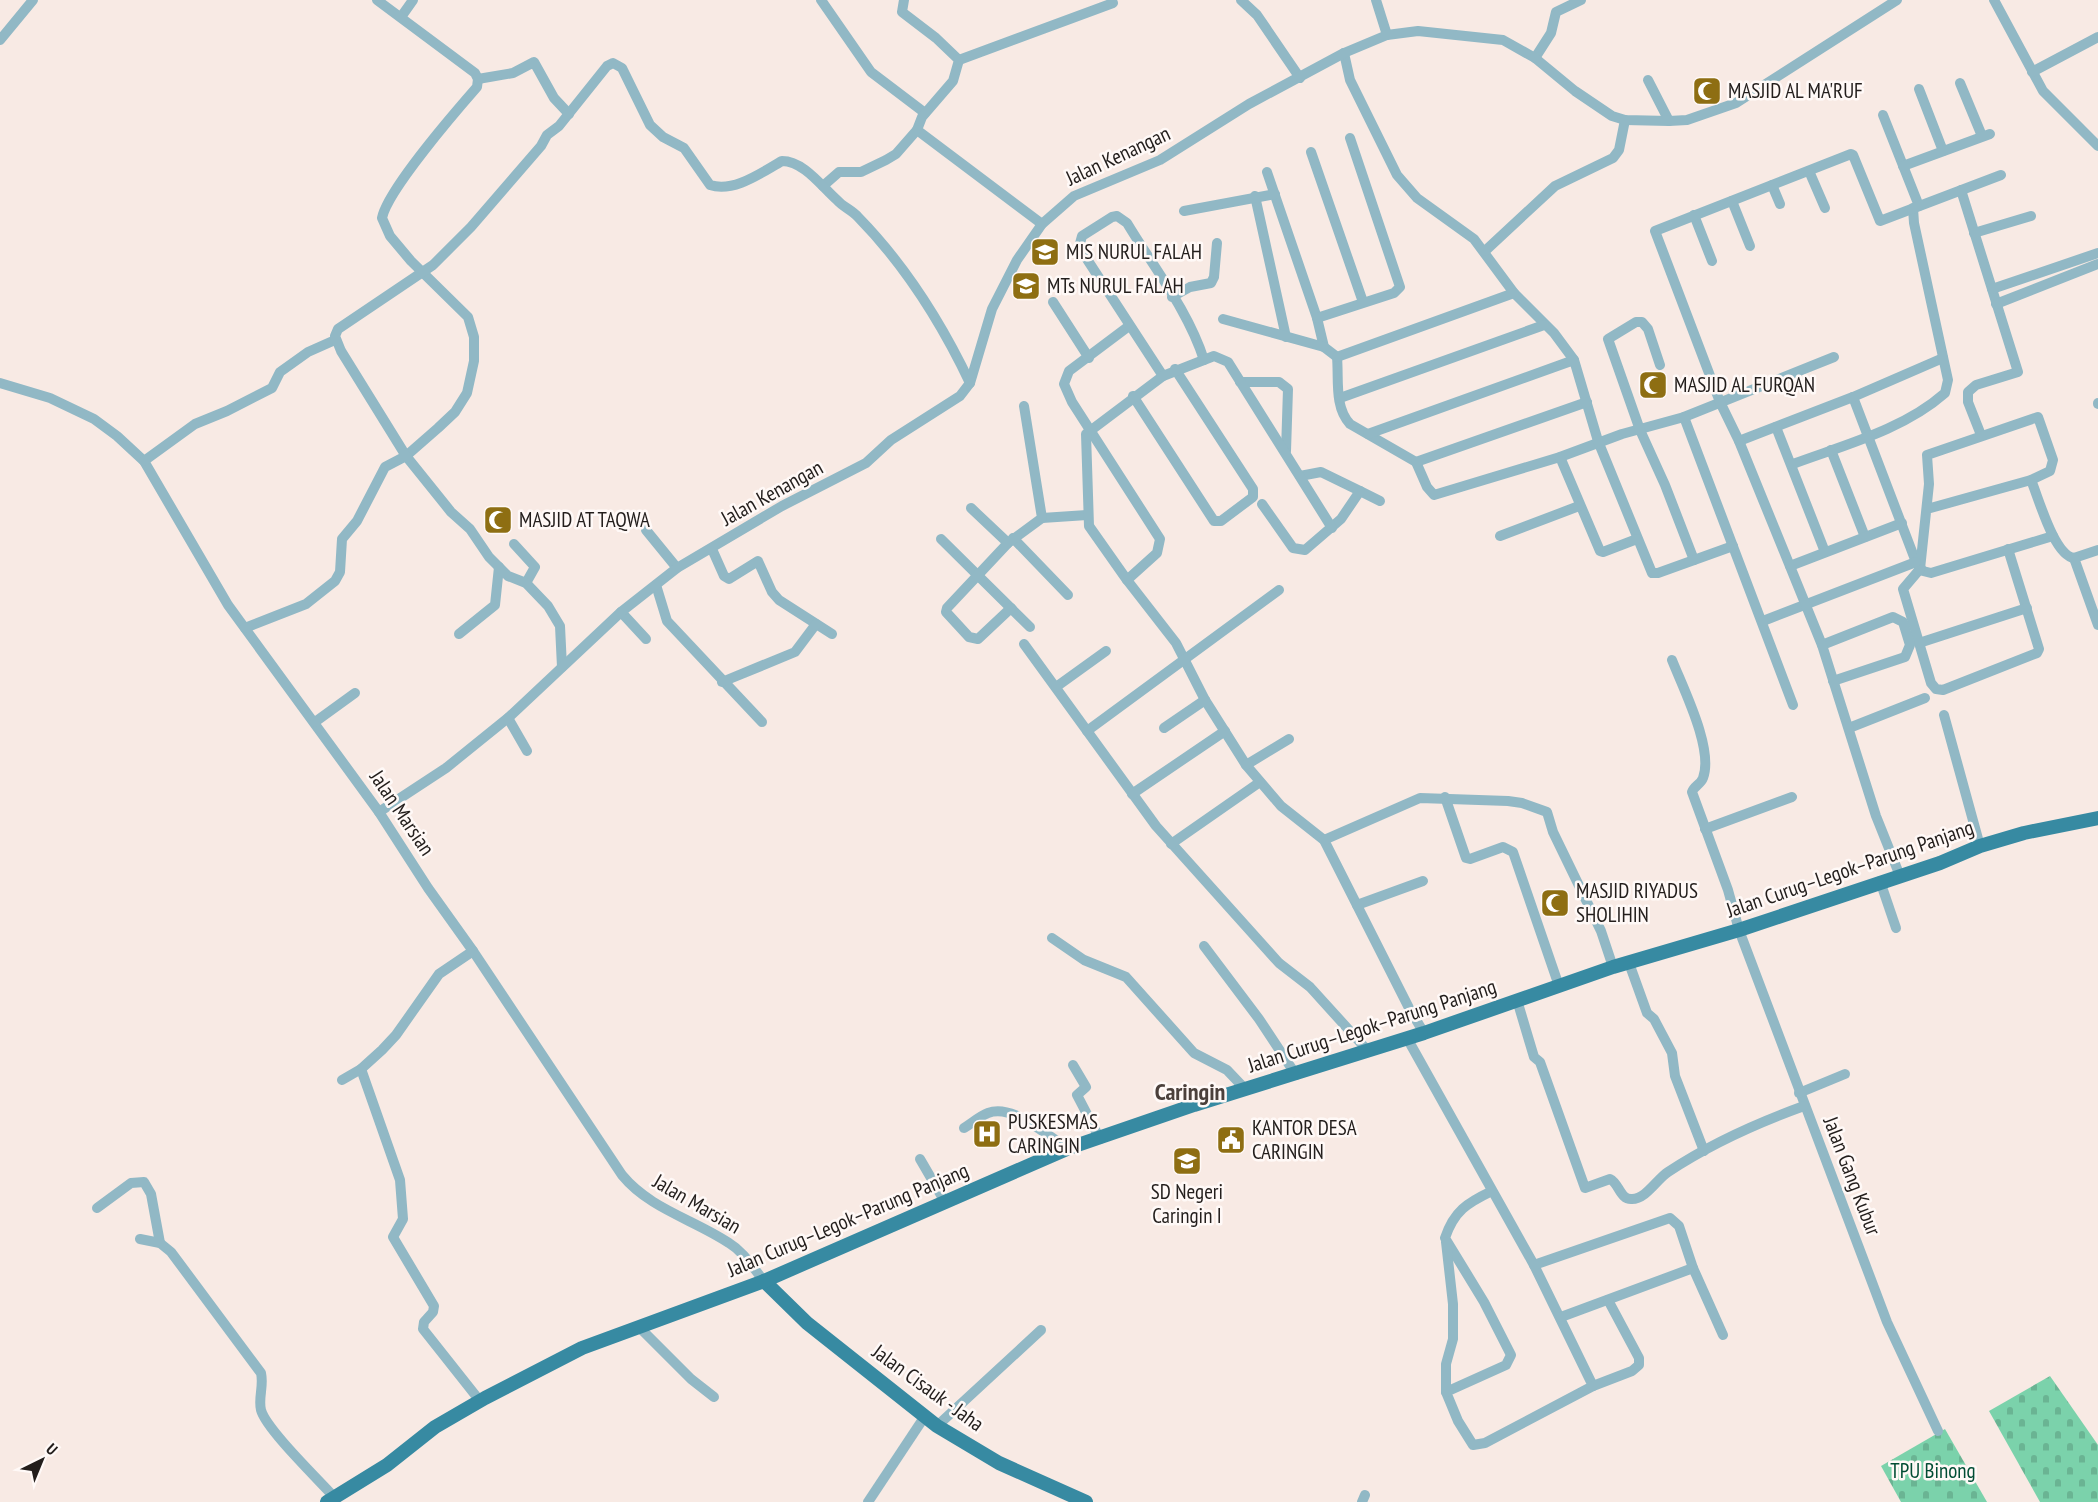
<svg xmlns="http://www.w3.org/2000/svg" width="2098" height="1502" viewBox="0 0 2098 1502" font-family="'PT Sans Narrow',sans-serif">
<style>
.cemetery{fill:url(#cemetery-stones)}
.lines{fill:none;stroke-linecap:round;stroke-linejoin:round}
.minor{stroke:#91b8c5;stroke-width:10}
.major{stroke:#378aa2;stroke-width:14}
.labels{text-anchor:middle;stroke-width:5;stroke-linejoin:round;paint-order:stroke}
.poi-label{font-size:21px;fill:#231e1c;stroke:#fff9f7;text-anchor:start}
.street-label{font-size:21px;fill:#231e1c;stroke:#fff9f7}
.park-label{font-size:21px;fill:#014d34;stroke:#fff9f7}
.quarter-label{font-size:24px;font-weight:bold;fill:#4b403b;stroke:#fff9f7}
</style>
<defs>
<pattern id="cemetery-stones" width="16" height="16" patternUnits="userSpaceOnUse" patternTransform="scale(1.5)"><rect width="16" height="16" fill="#7bd2ab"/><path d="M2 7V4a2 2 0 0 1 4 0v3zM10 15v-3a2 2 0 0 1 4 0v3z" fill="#6ab493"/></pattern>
</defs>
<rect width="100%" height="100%" fill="#f8eae4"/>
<g class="cemetery">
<polygon points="2050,1376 2098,1445 2098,1502 2040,1502 1989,1411"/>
<polygon points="1945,1429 1987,1502 1901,1502 1881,1466"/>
</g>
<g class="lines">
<g class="minor">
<polyline points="821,0 871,72 925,113"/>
<polyline points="904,0 902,12 936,38 959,60 953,81 922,117 917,130 1042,224"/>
<polyline points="1241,0 1257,15 1300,78"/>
<polyline points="1376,0 1387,35"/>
<polyline points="1994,0 2043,91 2098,146"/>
<polyline points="401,17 413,0"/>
<polyline points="0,40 33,0"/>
<polyline points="1344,53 1350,80 1397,175 1417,198 1474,239 1514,293 1554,333 1574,360"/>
<polyline points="1535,58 1551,33 1556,12 1581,0"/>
<polyline points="959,60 1113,3"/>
<polyline points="2032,72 2098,37"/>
<polyline points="478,79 513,73 534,62 554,98 569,114"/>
<polyline points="1648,80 1669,121"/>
<polyline points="1960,83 1982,136"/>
<polyline points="1919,89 1943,151"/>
<polyline points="1883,115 1919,206"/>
<polyline points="1311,152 1363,302"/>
<polyline points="1903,166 1990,134"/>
<polyline points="1809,171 1825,208"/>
<path d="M1267,172l50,146 7,29 13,10c2,22 -3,50 13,67l66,38 11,25 7,8 126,-38 62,-23 62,-17 150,-60"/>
<polyline points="1772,185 1780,204"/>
<polyline points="823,186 839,172 861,172 886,160 896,154 917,130"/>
<polyline points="1961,190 2018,372 1976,385 1968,392 1968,402 1981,435"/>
<polyline points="1255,196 1286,337"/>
<polyline points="1732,201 1750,246"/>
<polyline points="1184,211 1275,194"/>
<polyline points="1694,215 1712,261"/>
<polyline points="1974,233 2031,216"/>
<polyline points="1485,251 1555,186 1613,158 1619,150 1625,120"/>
<polyline points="1992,289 2098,253"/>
<polyline points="1172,297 1190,287 1211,283 1214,277 1217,243"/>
<polyline points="1053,302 1089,358"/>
<polyline points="1996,304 2098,264"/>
<polyline points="1317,318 1394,293 1400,287 1350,138"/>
<polyline points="1223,319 1324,347"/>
<polyline points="1129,326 1069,371 1064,384 1072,402 1160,539 1157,553 1127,580 1176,643 1205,700 1246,765 1281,806 1324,840 1409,1008 1424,1033"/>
<polyline points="1337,357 1514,293"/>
<polyline points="1660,365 1648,329 1642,322 1636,322 1608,339 1640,430 1665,485 1694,560"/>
<path d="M1163,376l-84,-129 3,-11 30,-19 5,-1 10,7c27,45 61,87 77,137"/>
<polyline points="1240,382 1279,382 1288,389 1286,451"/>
<path d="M0,383l50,15 44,21 23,17 27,25 84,144 151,207 49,76 45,63 149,224c28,34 71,44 107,68 15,9 24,25 35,38"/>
<polyline points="1133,396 1214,521 1221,521 1253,497 1253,489 1175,369"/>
<polyline points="1853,397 1916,562 1923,571 1931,573 2053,536"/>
<polyline points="1340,398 1544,325"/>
<polyline points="2098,403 2098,404"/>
<polyline points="1684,417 1793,705"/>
<polyline points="1776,427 1825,552"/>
<polyline points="1368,434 1574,360 1598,441 1652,573 1658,573 1733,546"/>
<polyline points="1739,441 1853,397 1943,358"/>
<polyline points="1831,450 1865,537"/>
<polyline points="1560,457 1600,551 1603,552 1637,539"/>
<polyline points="144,461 195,424 227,411 272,388 280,372 308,352 335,340"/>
<polyline points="1416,462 1587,402"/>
<path d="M1793,464c51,-19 110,-34 152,-71l3,-13 -34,-157 -1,-15"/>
<path d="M2031,480c8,19 23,75 43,78l24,-8"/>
<polyline points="1360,491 1380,501"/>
<polyline points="1262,504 1293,548 1305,550 1341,519 1360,491 1321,472 1300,476"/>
<polyline points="971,508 1008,543"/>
<polyline points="1927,509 2031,480 2050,471 2053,460 2038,417 1927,455 1929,484 1920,569 1903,589 1931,683 1936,689 1943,690 2037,653 2039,649 2008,549"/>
<polyline points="1042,518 1087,515"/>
<polyline points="646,530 677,568"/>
<polyline points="1500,536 1579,506"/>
<polyline points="1013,538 1068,595"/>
<polyline points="941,539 1030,627"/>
<polyline points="514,544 535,567 526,583"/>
<polyline points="712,549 724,576 729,579 758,561 772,592 779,600 832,634"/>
<polyline points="2074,558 2098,625"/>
<polyline points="1790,566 1902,523"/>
<polyline points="1127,580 1089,526 1086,434 1163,376 1214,356 1228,362 1332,528"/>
<polyline points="656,585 667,621 762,722"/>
<polyline points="1011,608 978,639 969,637 946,612 947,608 1008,543 1042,518 1024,406"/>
<polyline points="621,612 646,639"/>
<polyline points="1763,621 1916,562"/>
<path d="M245,628l61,-24 29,-23 5,-9 2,-33 15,-18 28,-54 21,-11 32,-28 17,-16 12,-19 7,-32v-24l-6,-20 -57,-56 -21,-25 -8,-18c5,-27 74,-107 95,-131l1,-8 -3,-6 -98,-73"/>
<polyline points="459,634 495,605 499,567"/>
<polyline points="1919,643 2027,608"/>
<polyline points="1024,644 1156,826 1279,963 1310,987 1368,1051"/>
<polyline points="1822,645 1893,617 1903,622 1910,645 1905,657 1833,681"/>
<path d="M1672,660c11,28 42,89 31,118 -2,6 -9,8 -11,14l36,98 11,40 148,392 51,109"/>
<path d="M562,667l-2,-41 -12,-20 -22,-23 -18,-7 -19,-19 -19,-28 -19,-17 -45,-56 -65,-105 -6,-15 3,-7 95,-64 38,-38 70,-81 6,-11 12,-9 48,-60 6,-3 9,5 28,57 13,12 21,11 26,37c24,8 52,-13 72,-24 22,0 40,26 55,39 6,7 15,10 21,17 48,49 83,105 112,166"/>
<polyline points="722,682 795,652 816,624"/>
<polyline points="1056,687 1106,651"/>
<polyline points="1944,715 1980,846"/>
<polyline points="508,718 527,751"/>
<polyline points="315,722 355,693"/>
<polyline points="1164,728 1205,700"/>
<polyline points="1849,728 1925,698"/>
<polyline points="1087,731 1279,590"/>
<polyline points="1246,765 1289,739"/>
<polyline points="1132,794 1225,731"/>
<polyline points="1445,797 1466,858 1470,859 1503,847 1513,852 1559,986"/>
<polyline points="379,812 446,768 508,718 621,612 677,568 782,506 866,463 891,440 960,396 970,383 992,309 1017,260 1042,224 1074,196 1160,160 1249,104 1344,53 1387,35 1418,31 1503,40 1535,58 1575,91 1612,116 1625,120 1669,121 1687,120 1736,103 1897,0"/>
<polyline points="1705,829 1792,797"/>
<polyline points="1324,840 1420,798 1508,801 1522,803 1547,812 1553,832 1601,931 1613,967"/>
<polyline points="1171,844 1260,782"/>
<polyline points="1900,876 1876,816 1822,645 1739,441 1720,402 1655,231 1851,154 1853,155 1880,221 2001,175"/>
<polyline points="1880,881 1896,928"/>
<polyline points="1357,905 1423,881"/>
<polyline points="1052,938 1084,960 1126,977 1194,1053 1227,1070 1246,1090"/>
<polyline points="1204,946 1259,1019 1296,1075"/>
<polyline points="1629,963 1647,1013 1654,1019 1672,1053 1675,1076 1704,1151"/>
<path d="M1517,1000l17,57 6,5 45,126 25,-9c9,4 10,21 22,20 14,0 25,-20 36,-27 42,-28 89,-49 136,-66"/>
<path d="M1407,1038l127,227 59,121 -108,57 -12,2 -15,-24 -12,-29 60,-27 5,-10 -27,-53 -39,-64c9,-27 22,-35 47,-47"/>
<polyline points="1073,1065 1086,1087 1077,1095 1100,1139"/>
<polyline points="361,1069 400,1180 403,1219 393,1237 434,1306 433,1312 424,1322 423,1329 480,1401"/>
<polyline points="342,1080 361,1069 382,1050 396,1035 439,974 473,951"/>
<polyline points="1799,1093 1845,1074"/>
<path d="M964,1128c8,-5 16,-12 24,-15 26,-10 60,25 81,35"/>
<polyline points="920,1159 945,1202"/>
<polyline points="97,1208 131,1183 144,1182 151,1194 160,1243"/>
<path d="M140,1239l20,4 11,9 90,121c3,13 -3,25 0,37 5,19 58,70 73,87"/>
<polyline points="1446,1242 1453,1304 1453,1339 1446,1364 1446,1392"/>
<polyline points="1534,1265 1670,1218 1679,1226 1693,1268"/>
<polyline points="1561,1317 1693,1268 1723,1335"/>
<polyline points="638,1326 691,1379 714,1397"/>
<polyline points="1593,1386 1632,1371 1639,1365 1639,1358 1608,1300"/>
<polyline points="937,1426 1041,1330"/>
<polyline points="868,1502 925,1416"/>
<polyline points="1362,1502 1365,1495"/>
</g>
<g class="major">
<polyline points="764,1281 807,1323 937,1426 999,1463 1086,1502"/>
<polyline points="327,1502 387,1465 435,1427 485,1398 582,1348 764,1281 1069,1148 1194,1105 1424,1033 1613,967 1739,930 1940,863 1980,846 2024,833 2098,818"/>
</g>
</g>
<defs>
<g id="mosque-square" transform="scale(1.5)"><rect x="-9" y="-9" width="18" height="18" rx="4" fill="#8e6e12" stroke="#fff9f7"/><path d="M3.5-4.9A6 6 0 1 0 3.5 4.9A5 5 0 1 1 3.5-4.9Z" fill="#fff"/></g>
<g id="school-square" transform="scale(1.5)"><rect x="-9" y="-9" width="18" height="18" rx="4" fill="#8e6e12" stroke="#fff9f7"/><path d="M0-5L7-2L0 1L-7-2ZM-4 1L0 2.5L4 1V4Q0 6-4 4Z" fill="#fff"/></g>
<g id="hospital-square" transform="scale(1.5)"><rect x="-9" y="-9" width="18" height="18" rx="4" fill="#8e6e12" stroke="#fff9f7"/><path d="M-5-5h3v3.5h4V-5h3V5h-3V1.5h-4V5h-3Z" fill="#fff"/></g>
<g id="civic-square" transform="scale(1.5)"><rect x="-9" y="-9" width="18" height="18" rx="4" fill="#8e6e12" stroke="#fff9f7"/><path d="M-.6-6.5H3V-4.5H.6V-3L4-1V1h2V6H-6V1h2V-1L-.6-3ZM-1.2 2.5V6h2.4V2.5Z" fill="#fff"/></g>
</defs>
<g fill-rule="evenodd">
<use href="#mosque-square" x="1707" y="91"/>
<use href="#school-square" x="1045" y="252"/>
<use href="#school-square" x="1026" y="286"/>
<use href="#mosque-square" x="1653" y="385"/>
<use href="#mosque-square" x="498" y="520"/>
<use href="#mosque-square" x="1555" y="903"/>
<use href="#hospital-square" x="987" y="1134"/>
<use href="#civic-square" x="1231" y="1140"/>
<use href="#school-square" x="1187" y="1161"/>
</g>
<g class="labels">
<g class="poi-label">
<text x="1728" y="98">MASJID AL MA'RUF</text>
<text x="1066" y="259">MIS NURUL FALAH</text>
<text x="1047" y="293">MTs NURUL FALAH</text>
<text x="1674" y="392">MASJID AL FURQAN</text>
<text x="519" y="527">MASJID AT TAQWA</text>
<text x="1576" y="898">MASJID RIYADUS<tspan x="1576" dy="24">SHOLIHIN</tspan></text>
<text x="1008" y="1129">PUSKESMAS<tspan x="1008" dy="24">CARINGIN</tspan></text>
<text x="1252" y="1135">KANTOR DESA<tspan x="1252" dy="24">CARINGIN</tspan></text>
<text x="1187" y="1199" text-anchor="middle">SD Negeri<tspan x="1187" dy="24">Caringin I</tspan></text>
</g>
<g class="street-label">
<text transform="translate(1118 156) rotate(-25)" y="7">Jalan Kenangan</text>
<text transform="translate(772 493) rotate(-29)" y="7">Jalan Kenangan</text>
<text transform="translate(402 813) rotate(56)" y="7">Jalan Marsian</text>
<text transform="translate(1850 869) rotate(-19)" y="7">Jalan Curug–Legok–Parung Panjang</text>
<text transform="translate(1372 1026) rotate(-18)" y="7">Jalan Curug–Legok–Parung Panjang</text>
<text transform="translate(1852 1176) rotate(69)" y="7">Jalan Gang Kubur</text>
<text transform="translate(697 1204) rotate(30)" y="7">Jalan Marsian</text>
<text transform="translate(848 1220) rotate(-23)" y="7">Jalan Curug–Legok–Parung Panjang</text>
<text transform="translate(928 1388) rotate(36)" y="7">Jalan Cisauk - Jaha</text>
</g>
<g class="park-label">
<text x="1933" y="1478">TPU Binong</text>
</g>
<g class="quarter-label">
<text x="1190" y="1100">Caringin</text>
</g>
</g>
<g transform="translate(42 1460) rotate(43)" stroke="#fff9f7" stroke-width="4.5" paint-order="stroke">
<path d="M0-4.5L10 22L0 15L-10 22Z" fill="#231e1c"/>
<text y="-9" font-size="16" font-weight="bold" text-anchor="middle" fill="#231e1c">U</text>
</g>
</svg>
